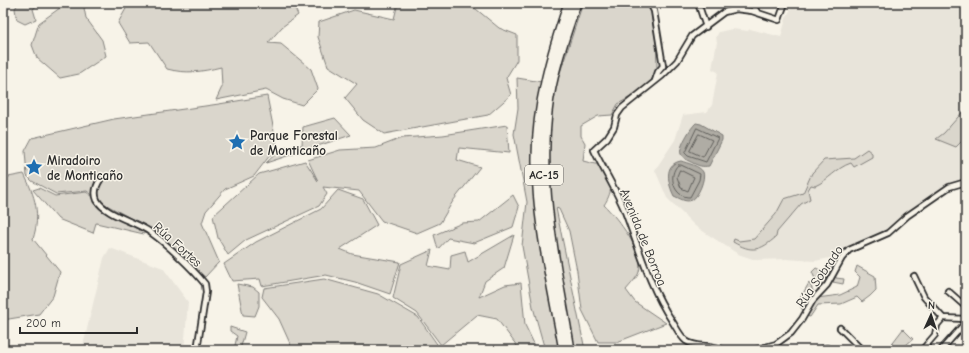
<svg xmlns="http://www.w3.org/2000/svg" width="969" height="353" viewBox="0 0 969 353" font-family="'Comic Neue',sans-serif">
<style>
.built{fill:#e8e4da}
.green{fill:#dad6cc;stroke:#82807c}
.water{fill:#afaca4;stroke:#7a7874}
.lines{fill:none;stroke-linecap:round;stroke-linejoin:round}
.shore{stroke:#605f5b;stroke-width:1}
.street-casing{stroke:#2b2b2b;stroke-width:8}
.highway-casing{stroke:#2b2b2b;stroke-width:12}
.street{stroke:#f7f3e8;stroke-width:4.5}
.highway{stroke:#f7f3e8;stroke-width:9}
.labels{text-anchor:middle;stroke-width:3;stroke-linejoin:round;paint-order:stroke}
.shield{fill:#f7f3e8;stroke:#686764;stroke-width:1}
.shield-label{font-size:12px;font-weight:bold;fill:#2b2b2b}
.poi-label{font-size:13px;font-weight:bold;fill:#2b2b2b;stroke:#f7f3e8;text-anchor:start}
.street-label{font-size:13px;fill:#2b2b2b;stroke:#f7f3e8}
</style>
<rect width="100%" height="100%" fill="#f7f3e8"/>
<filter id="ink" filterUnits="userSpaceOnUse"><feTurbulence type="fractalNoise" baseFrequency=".025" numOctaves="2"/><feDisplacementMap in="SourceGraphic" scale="8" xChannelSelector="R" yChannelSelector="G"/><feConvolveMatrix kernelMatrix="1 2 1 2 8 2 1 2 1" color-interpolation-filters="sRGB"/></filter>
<g filter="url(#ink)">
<g class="built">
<polygon points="794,3 966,3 966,177 904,213 886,230 848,247 830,258 815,261 786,259 756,260 738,254 695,226 667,198 655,170 675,140 683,115 707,112 712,105 718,72 712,69 717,42 716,37 719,32 732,29 748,31 750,29 781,37 786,18"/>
<polygon points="110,248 163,268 188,302 184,350 82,350 104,258"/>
</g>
<g class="green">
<polygon points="18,3 40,3 33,9 36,19 25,24 17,20 15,9"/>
<polygon points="64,3 91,3 84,8 86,18 102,40 106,56 79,74 60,78 37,58 32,45 39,23 64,5"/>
<path d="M136,3h156l6,12 -16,12 -14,16 13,1 30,25 7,20 -16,16 -19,-6 -17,-9 -50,10 6,-13 -1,-20c-20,5 -35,7 -54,2l-18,-27 -19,1 -12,-20 10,-18z"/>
<polygon points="398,3 462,3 476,9 499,28 517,35 517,60 506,78 511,95 488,115 384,134 363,120 345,98 357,84 328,66 318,37 319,22 354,10 394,19"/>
<path d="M583,3h72l-3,17 4,19 1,28 -6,14 -17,14 -16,9 -6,11 -14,1 -17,10v10l4,7 -2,18 12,3h11c6,15 8,26 -2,41 13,13 41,47 35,67 -2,6 -9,13 -13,18l9,12 31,21 -49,19h-19l-16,-32 -5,-39 -8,-40 -10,-22 -3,-1 29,142h-40l-12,-43 -11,-61 5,-44 -13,-68 4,-26 -1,-30 25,4 13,6z"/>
<polygon points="267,96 277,146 254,176 225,189 206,211 202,223 219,262 205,277 152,230 103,203 87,191 56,194 32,181 27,176 25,151 32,138 114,119 219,104"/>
<polygon points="966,108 966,137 956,147 936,139 944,133"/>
<polygon points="335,118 351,135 266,163 282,148 302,145 303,127"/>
<polygon points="507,125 509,153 459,148 457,160 480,167 453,201 440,223 417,233 382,221 359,191 323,187 327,194 319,206 246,240 228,255 218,238 213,216 259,174 305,161 318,181 308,160 340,150 376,148 402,138 443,135"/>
<path d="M867,149l5,4v4l-18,10 -3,-4c-15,5 -22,17 -36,23l-4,-1 -3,5 2,9 -9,5 -24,28 -1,5c-16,14 -24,16 -43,5l1,-3 5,2 15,-2 22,-25 8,-15 19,-6 9,-20 12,-13 30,-2z"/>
<path d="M24,174c11,22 17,40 9,65l27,33 -7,24 -14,18 -36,6v-142z"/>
<polygon points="39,188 55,196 86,192 95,198 102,211 145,230 144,234 96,223 93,233 58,219 33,190"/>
<polygon points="338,190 363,199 377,225 340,249 352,254 400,262 390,294 355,282 326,275 262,286 260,279 232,281 224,264 256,242 321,209"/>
<polygon points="513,195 519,207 513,227 474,243 448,238 438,249 434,235 462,223 479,222"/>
<polygon points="514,235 504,268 485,281 479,297 505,285 521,283 525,325 537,350 520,350 497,319 477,315 441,345 417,313 393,298 401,264 432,250 428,266 450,270 451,255 465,251 468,262"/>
<polygon points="857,266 875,276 876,290 870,296 862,302 857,297 841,304 818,305 810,317 806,316 798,302 809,283 817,298 840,295 857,287 860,277 855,272"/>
<polygon points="827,267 833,267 836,278 844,279 843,284 833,282 822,294 812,272 816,268 824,272"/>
<polygon points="324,279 378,294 418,317 439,347 436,350 293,350 279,319 262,297 264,288"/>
<polygon points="237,284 253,287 259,292 259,306 255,316 243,315"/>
<polygon points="230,327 245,332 240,350 234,350 237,336 230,331"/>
<polygon points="903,329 913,339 900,350 890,350 890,346"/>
</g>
<g class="water">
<path d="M696,123l5,1 21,12v4l-13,26c-7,1 -10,0 -16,-3 -4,-2 -10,-4 -12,-9 -3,-6 10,-27 15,-31z"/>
<path d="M681,161c6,2 19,5 22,11 3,6 -5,25 -11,28 -6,3 -13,-2 -18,-4 -6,-12 -11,-32 7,-35z"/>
</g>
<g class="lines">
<g class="shore">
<polygon points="697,128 718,138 706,162 688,156 685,153"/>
<polygon points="699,134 712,140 703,157 690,151"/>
<path d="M678,165h3l19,9 -1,6 -9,17c-16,1 -23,-22 -12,-32z"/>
<polygon points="680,170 694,177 688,191 681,188 677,177"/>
</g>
<g class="street-casing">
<g id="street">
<polyline points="650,3 654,11 663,66 658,72 655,81"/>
<polyline points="698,3 706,27"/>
<polyline points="752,3 757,12"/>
<path d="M100,180c-4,6 -6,13 -3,20 8,15 40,22 53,32 17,12 42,36 55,52l1,8 -9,58"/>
<polyline points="914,276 924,297 943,318 966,319"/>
<polyline points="948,291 966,307"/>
<polyline points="840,328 862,350"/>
<path d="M723,350c-10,-7 -26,-1 -37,-9 -6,-5 -10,-14 -14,-20 -23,-35 -33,-73 -48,-112 -8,-19 -21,-40 -30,-59l13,-12 7,-11 3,-12 5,-7 40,-32 15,-15 15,-25 32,-24 12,-3 16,2 27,9 6,-17"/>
<polyline points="755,350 776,344 791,333 802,319 813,300 827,285 842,258 849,250 888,233 907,216 949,187 966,182"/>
<polyline points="819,350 827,348 829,350"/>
<polyline points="922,350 935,335 937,325 943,318"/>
<polyline points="941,350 966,322"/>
</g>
</g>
<g class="highway-casing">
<g id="highway">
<path d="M564,350c-11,-62 -28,-131 -27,-193 0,-53 15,-104 32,-154"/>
<path d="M570,350c-13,-79 -32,-158 -23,-238 4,-37 17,-74 29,-109"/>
</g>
</g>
<use href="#street" class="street"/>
<use href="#highway" class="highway"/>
</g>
</g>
<defs>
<g id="sight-bare" transform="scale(1.38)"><path d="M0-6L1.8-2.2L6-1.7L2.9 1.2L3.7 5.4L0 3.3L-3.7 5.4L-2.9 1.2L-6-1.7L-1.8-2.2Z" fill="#1f6fb2" stroke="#f7f3e8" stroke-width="2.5" paint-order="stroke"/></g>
</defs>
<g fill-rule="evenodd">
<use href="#sight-bare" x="237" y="142"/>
<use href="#sight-bare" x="34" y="167"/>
</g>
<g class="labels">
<rect class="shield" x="525" y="165" width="38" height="20" rx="3"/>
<g class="shield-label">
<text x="544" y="179">AC-15</text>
</g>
<g class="poi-label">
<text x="250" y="140">Parque Forestal<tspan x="250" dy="15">de Monticaño</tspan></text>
<text x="47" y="165">Miradoiro<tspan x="47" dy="15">de Monticaño</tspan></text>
</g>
<g class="street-label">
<text transform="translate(644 237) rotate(68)" y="5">Avenida de Borroa</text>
<text transform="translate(178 244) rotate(42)" y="5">Rúa Fortes</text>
<text transform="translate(819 276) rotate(-55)" y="5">Rúa Sobrado</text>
</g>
</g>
<rect width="969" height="353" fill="none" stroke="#f7f3e8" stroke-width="16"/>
<rect x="8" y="8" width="953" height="337" fill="none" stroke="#2b2b2b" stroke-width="1.5" filter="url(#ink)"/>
<g transform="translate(931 315) rotate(3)" stroke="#f7f3e8" stroke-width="3" paint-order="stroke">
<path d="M0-3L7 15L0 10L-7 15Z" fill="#2b2b2b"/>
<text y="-6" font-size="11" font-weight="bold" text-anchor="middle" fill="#2b2b2b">N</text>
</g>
<path d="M20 327v6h117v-6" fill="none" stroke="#2b2b2b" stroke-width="2"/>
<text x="26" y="327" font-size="12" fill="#2b2b2b" stroke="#f7f3e8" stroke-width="3" paint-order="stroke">200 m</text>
</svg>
